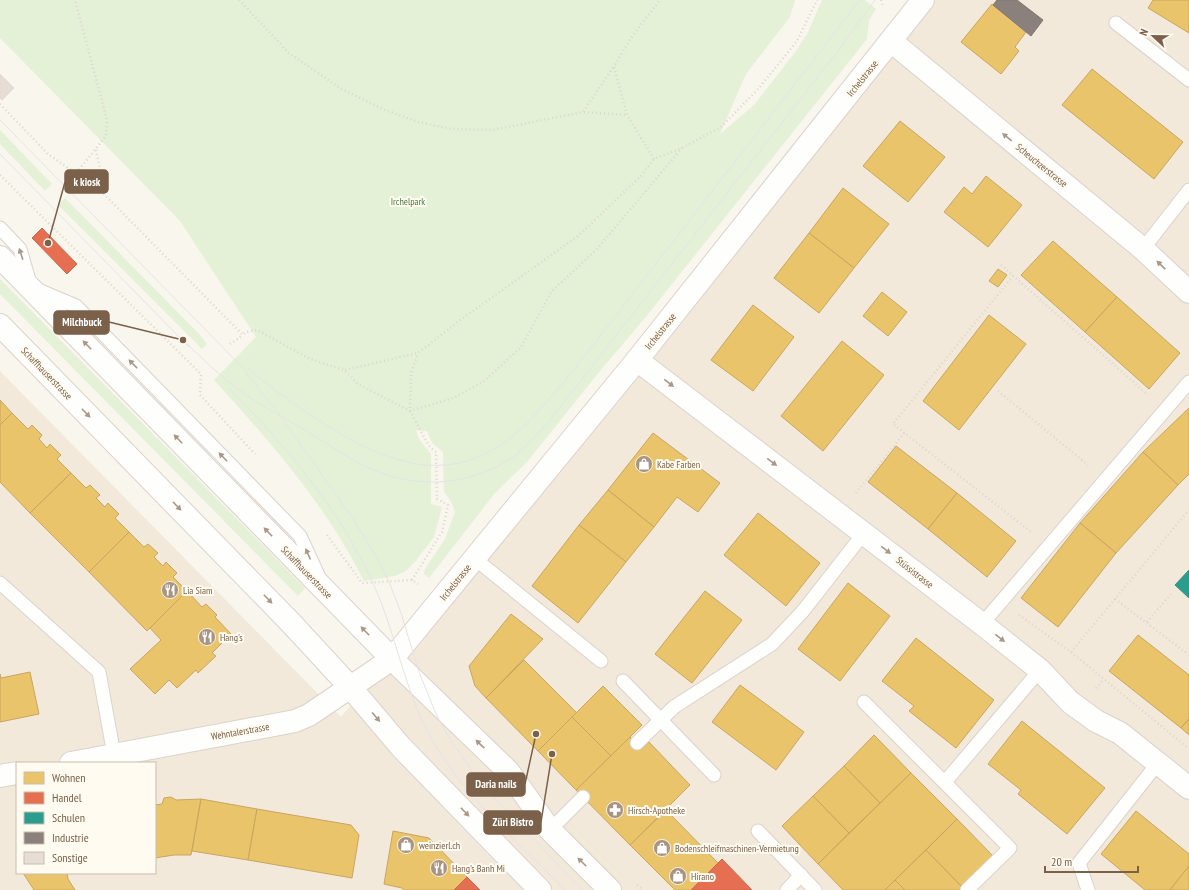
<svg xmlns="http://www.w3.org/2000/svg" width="1189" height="890" viewBox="0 0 1189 890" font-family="'PT Sans Narrow',sans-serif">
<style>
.residential{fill:#f2e9db;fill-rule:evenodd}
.green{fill:#e4f1d7}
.homes{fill:#e9c46a;stroke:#c8a660}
.shops{fill:#e76f51;stroke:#c76a4f}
.schools{fill:#2a9d8f;stroke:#428b7a}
.industry{fill:#8a817c;stroke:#86776d}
.building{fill:#e6ded5;stroke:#e2d9cf}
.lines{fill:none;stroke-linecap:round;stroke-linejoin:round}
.lane-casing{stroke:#d9d3cc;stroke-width:15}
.street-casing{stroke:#d9d3cc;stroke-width:24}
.secondary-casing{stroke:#dad3cb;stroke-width:24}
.path{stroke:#dcd6ce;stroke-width:2.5;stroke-dasharray:1 3;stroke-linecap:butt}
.lane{stroke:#fefefc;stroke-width:13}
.street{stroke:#fefefc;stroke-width:22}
.secondary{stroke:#fefefc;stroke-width:22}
.tram{stroke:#e6e3e6;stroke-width:1}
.oneway{fill:#a99788}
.labels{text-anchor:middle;stroke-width:4;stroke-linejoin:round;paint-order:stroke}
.street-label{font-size:10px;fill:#7b604a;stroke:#fffbf0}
.park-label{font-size:10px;fill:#4a7b3e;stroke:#fffbf0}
.poi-label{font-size:10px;fill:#7b604a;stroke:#fffbf0;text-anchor:start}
.leader{fill:none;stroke:#7b604a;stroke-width:1.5}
.callout-dot{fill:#7b604a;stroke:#fffbf0;stroke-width:1.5}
.callout{fill:#7b604a;stroke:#7b604a;stroke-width:1.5}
.callout-label{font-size:11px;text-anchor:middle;font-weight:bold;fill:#fff}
</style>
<rect width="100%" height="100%" fill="#f9f6ee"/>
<path class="residential" d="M912,0h277v890h-1189v-519l341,346 296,-357zM17,763h138v110h-138z"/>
<g class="green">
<path d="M0,0h795l-5,17 -44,57 -26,60 34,-29 42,-54 12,-19 14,-32h43l11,9 -7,11 -2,19 -222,279 -45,53 -73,91 -32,31 -66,85 -5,-4 1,-5 20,-30 10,-27 -4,-11 -7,-9 -1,-40 -11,-9 -5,-12 -11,-1 3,9 12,15v50l11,3 -8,30 -20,26 -8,8 -11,5 -31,5c-38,-76 -93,-138 -150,-201l42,-43 -76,-116 -180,-183z"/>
<polygon points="0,130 52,184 45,191 0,144"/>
<polygon points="65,198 199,334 207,344 202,349 58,205"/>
<polygon points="0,279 305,588 298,596 0,294"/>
</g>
<g class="homes">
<polygon points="1153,0 1189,0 1189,33 1148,8"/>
<polygon points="992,4 1026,32 1015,47 1019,51 1001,74 961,42"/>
<polygon points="1092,69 1183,142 1154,179 1062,105"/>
<polygon points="900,121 945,157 908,202 863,166"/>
<polygon points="986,176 1022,205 988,247 944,212 964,187 972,194"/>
<polygon points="843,188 889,224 854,268 809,233"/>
<polygon points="809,233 854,268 819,313 774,278"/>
<polygon points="1053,241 1117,297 1085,332 1021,275"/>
<polygon points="998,269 1007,275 998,287 989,281"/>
<polygon points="882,292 907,312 888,336 863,316"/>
<polygon points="1117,297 1180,353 1149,389 1085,332"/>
<polygon points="753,305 794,337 753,391 711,360"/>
<polygon points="989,315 1026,344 959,430 923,401"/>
<polygon points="842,341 884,375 823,451 781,416"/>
<polygon points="0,400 12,413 0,425"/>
<polygon points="1189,408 1189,474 1178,485 1143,452"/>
<polygon points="12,413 28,429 32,425 42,435 39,439 47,448 50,444 61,455 57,459 71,473 30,513 0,482 0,425"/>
<polygon points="653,433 720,483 698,512 677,497 654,527 608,490"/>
<polygon points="896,446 957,493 928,529 868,482"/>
<polygon points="1143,452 1178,485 1116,553 1080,523"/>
<polygon points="71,473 86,488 90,485 100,495 96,498 105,507 108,503 119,514 115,518 129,532 89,572 30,513"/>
<polygon points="608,490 654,527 626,562 579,525"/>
<polygon points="957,493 1016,541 987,577 928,529"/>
<polygon points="758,513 820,563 786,606 724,555"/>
<polygon points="1080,523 1116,553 1058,627 1021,598"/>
<polygon points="579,525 626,562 578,623 532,586"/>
<polygon points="129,532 144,547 148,544 158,553 154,557 163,566 166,562 177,573 173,577 187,591 147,631 89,572"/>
<polygon points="848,583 890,616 840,681 798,649"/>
<polygon points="187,591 202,607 206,604 217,615 215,617 231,634 212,653 216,656 198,673 196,670 177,688 169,680 155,694 130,669 161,640 150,628"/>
<polygon points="705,591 742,620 692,683 655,654"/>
<polygon points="511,614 543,639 486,698 475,686 469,666"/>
<polygon points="1138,635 1189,675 1189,719 1181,728 1109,671"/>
<polygon points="916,638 994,700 956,748 909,711 914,706 882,681"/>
<polygon points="524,660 577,713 538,751 486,698"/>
<polygon points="30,672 39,714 0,722 0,674 1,678"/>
<polygon points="740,685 804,732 776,770 712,722"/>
<polygon points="603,686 642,725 611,756 572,717"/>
<polygon points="572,717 611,756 576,790 538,751"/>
<polygon points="1189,719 1189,735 1181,728"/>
<polygon points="1022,721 1105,788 1067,834 1018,794 1021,790 988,764"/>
<polygon points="874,735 911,773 880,803 844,766"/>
<polygon points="630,737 642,748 649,742 690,785 630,845 576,790"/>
<polygon points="844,766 880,803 849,833 813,796"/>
<polygon points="911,773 957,819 885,890 843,890 818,864"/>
<polygon points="813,796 849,833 818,864 782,826"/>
<polygon points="171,797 176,800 201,799 191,855 174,855 155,858 155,805 162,804 164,798"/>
<polygon points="201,799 257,809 248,860 192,851"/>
<polygon points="257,809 351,825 359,835 352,878 248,860"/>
<polygon points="666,810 718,863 691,890 675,890 630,845"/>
<polygon points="1136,811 1189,854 1189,866 1170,890 1145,890 1101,854"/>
<polygon points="957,819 993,856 962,887 926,850"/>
<polygon points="393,831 429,838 467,877 454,890 404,890 402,888 384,884"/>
<polygon points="926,850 962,887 959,890 905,890 895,880"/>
<polygon points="1189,866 1189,890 1170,890"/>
<polygon points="23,873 67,873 68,879 75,890 34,890"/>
<polygon points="895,880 905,890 885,890"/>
</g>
<g class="shops">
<polygon points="42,228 77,264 67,274 32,238"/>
<polygon points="722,859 752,890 691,890"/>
<polygon points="467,877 480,890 454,890"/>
</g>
<polygon class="schools" points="1189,570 1189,598 1175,585"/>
<polygon class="industry" points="997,0 1017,0 1043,20 1031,36 993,5"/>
<polygon class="building" points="0,74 14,88 2,100 0,98"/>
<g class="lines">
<g class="lane-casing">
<g id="lane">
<polyline points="1116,23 1189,80"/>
<polyline points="0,228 20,249 31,287 76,306 300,536 318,575"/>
<polyline points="1143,249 1189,190"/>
<polyline points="474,558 601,661"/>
<polyline points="0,583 99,672 114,755"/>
<polyline points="982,624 1189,382"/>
<polyline points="623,681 714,775"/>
<polyline points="864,702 1010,848 967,890"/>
<polyline points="637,743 674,707 772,644 803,611 864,533"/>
<polyline points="945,782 1040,670"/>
<polyline points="550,830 583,797"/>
<polyline points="758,831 815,890"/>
<polyline points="787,890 801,875"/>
<polyline points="1088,890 1079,863 1158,763"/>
</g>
</g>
<g class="street-casing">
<g id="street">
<polyline points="891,41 1143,249 1189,292"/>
<polyline points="637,360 982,624 1040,670 1070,702 1096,721 1120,733 1189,788"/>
</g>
</g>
<g class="secondary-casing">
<g id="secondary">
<polyline points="0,257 392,659 508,771 550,830 610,890"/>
<polyline points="0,325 291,623 351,688 401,747 540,890"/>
<polyline points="71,763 295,721 309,715 392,659 637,360 923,0"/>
<polyline points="0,776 17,773"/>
</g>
</g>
<g class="path">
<polyline points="239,0 289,53 340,88 385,110 418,122 452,129 492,130 583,112 614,66"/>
<polyline points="881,0 883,6"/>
<polyline points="0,104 48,154 100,190"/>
<polyline points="584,112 627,115"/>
<polyline points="96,150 104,187 100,190 243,335 246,332 257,330 310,359 344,370 358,384 410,411 453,398 483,382 521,347 552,291 597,249 682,148"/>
<polyline points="654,159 627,115 614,66 633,35 660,0"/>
<polyline points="0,175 201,374 200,395 255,454"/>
<polyline points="69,182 106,136 107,120 75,0"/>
<polyline points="1001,265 1148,395"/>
<polyline points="1013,276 893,424 1031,532"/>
<polyline points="230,344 243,335"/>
<polyline points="345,370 418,353 463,318 578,236 641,176 654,159 682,148 721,127 759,88 797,41 817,0"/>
<polyline points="998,391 1088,465"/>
<polyline points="856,493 905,432"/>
<polyline points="327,535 362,583 412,580 418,584"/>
<polyline points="412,580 442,532 448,505 437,499 436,452 429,446 410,411 411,373 418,353"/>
<polyline points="1115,599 1189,655"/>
<polyline points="1019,615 1071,652 1189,749"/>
<polyline points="1147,622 1171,594"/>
<polyline points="1071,652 1189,510"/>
<polyline points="1096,688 1104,679"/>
<polyline points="637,885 643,890"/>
</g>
<use href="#lane" class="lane"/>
<use href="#street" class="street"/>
<use href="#secondary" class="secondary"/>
<g class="tram">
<polyline points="0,120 241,366 279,414 353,519 376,556 389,582 400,610 419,672 436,714 448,736 480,782 582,890"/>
<polyline points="0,154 189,347"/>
<path d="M186,343c17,16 33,32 52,46 21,16 47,29 70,43 20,12 41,27 63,37 47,21 104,17 146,-15 11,-9 20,-20 30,-30l294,-377 34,-47"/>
<path d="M248,368c20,18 42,33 63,47 55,37 119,72 183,34 32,-18 55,-51 79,-78l287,-371"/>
<path d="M229,388c56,57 111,122 144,195 23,50 31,107 58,155 33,59 87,104 134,152"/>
</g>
</g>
<defs><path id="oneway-solid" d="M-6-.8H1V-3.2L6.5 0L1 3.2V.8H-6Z"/></defs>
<g class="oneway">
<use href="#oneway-solid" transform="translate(1007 137) rotate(-141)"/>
<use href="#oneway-solid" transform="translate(21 254) rotate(-108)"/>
<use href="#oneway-solid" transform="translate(1161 265) rotate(-136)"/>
<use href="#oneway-solid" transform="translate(87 345) rotate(-134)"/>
<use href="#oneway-solid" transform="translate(133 364) rotate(-134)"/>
<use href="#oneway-solid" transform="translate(669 383) rotate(38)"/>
<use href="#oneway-solid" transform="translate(86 413) rotate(46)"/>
<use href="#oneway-solid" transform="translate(178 439) rotate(-134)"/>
<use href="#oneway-solid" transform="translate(223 457) rotate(-134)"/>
<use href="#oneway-solid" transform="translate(772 462) rotate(37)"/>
<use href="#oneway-solid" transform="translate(177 506) rotate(46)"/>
<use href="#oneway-solid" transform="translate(268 532) rotate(-134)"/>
<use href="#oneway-solid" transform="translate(886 550) rotate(38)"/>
<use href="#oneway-solid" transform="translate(308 554) rotate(-114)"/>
<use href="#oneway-solid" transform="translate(268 599) rotate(46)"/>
<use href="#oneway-solid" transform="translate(365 631) rotate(-134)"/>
<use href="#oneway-solid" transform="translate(1000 638) rotate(38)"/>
<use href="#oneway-solid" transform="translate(376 717) rotate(50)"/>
<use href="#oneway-solid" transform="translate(480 744) rotate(-136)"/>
<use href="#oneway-solid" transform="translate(465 812) rotate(46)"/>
<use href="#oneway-solid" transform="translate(582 862) rotate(-135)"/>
</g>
<defs>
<g id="shop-disc" transform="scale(0.9)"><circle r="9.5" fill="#a79483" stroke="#fffbf0"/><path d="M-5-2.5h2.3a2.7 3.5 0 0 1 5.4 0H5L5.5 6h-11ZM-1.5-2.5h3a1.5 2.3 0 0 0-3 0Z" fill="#fff"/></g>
<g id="restaurant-disc" transform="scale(0.9)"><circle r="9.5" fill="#a79483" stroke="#fffbf0"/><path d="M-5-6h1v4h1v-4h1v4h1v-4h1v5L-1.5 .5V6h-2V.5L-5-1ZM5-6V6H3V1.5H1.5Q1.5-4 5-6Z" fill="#fff"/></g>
<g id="pharmacy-disc" transform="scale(0.9)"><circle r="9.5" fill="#a79483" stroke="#fffbf0"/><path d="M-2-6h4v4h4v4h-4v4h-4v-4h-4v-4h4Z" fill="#fff"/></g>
</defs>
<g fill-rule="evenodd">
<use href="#shop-disc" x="644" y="464"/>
<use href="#restaurant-disc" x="170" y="590"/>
<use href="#restaurant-disc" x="207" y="637"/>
<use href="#pharmacy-disc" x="615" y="810"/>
<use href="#shop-disc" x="406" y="845"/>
<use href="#shop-disc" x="662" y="848"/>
<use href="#restaurant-disc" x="439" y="868"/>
<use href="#shop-disc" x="678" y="876"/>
</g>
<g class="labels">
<g class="street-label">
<text transform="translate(862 78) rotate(-51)" y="4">Irchelstrasse</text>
<text transform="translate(1042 165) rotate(39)" y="4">Scheuchzerstrasse</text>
<text transform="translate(660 331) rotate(-51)" y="4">Irchelstrasse</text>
<text transform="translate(47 373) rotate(46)" y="4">Schaffhauserstrasse</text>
<text transform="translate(307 572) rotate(46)" y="4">Schaffhauserstrasse</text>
<text transform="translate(915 572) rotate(38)" y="4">Stüssistrasse</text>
<text transform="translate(455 582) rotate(-51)" y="4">Irchelstrasse</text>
<text transform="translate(240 731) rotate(-10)" y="4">Wehntalerstrasse</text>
</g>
<g class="park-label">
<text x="408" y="205">Irchelpark</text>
</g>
<g class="poi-label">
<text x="657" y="468">Kabe Farben</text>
<text x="183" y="594">Lia Siam</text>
<text x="220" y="641">Hang's</text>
<text x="628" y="814">Hirsch-Apotheke</text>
<text x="419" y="849">weinzierl.ch</text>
<text x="675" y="852">Bodenschleifmaschinen-Vermietung</text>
<text x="452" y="872">Hang's Banh Mi</text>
<text x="691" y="880">Hirano</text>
</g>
</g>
<path class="leader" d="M48 243L65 182M183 340L109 322M536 734L525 784M552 754L541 822"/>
<g class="callout-dot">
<circle cx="48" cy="243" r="4"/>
<circle cx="183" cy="340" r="4"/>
<circle cx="536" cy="734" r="4"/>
<circle cx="552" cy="754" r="4"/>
</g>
<g class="callout">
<rect x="65" y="170" width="43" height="23" rx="4"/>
<rect x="54" y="311" width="55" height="23" rx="4"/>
<rect x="467" y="773" width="58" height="23" rx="4"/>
<rect x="484" y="811" width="57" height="23" rx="4"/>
</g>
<g class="callout-label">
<text x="87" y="186">k kiosk</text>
<text x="82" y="326">Milchbuck</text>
<text x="496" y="788">Daria nails</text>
<text x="513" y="826">Züri Bistro</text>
</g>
<rect x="16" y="762" width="140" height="112" fill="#fffbf0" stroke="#cabdae"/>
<rect x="24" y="772" width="20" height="12" fill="#e9c46a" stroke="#cabdae"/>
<text x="52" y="782" font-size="12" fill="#7b604a">Wohnen</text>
<rect x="24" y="792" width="20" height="12" fill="#e76f51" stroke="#cabdae"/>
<text x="52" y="802" font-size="12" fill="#7b604a">Handel</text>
<rect x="24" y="812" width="20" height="12" fill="#2a9d8f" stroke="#cabdae"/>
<text x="52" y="822" font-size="12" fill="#7b604a">Schulen</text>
<rect x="24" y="832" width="20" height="12" fill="#8a817c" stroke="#cabdae"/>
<text x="52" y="842" font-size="12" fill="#7b604a">Industrie</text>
<rect x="24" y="852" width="20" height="12" fill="#e6ded5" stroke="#cabdae"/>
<text x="52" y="862" font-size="12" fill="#7b604a">Sonstige</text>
<g transform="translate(1153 36) rotate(292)" stroke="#fffbf0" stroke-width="3" paint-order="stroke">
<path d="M0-3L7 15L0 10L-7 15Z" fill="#7b604a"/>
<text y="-6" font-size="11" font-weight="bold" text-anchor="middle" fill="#7b604a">N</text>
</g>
<path d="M1045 866v6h93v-6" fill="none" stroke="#7b604a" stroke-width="2"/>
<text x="1051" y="866" font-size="12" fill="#7b604a" stroke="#fffbf0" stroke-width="3" paint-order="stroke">20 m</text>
</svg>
